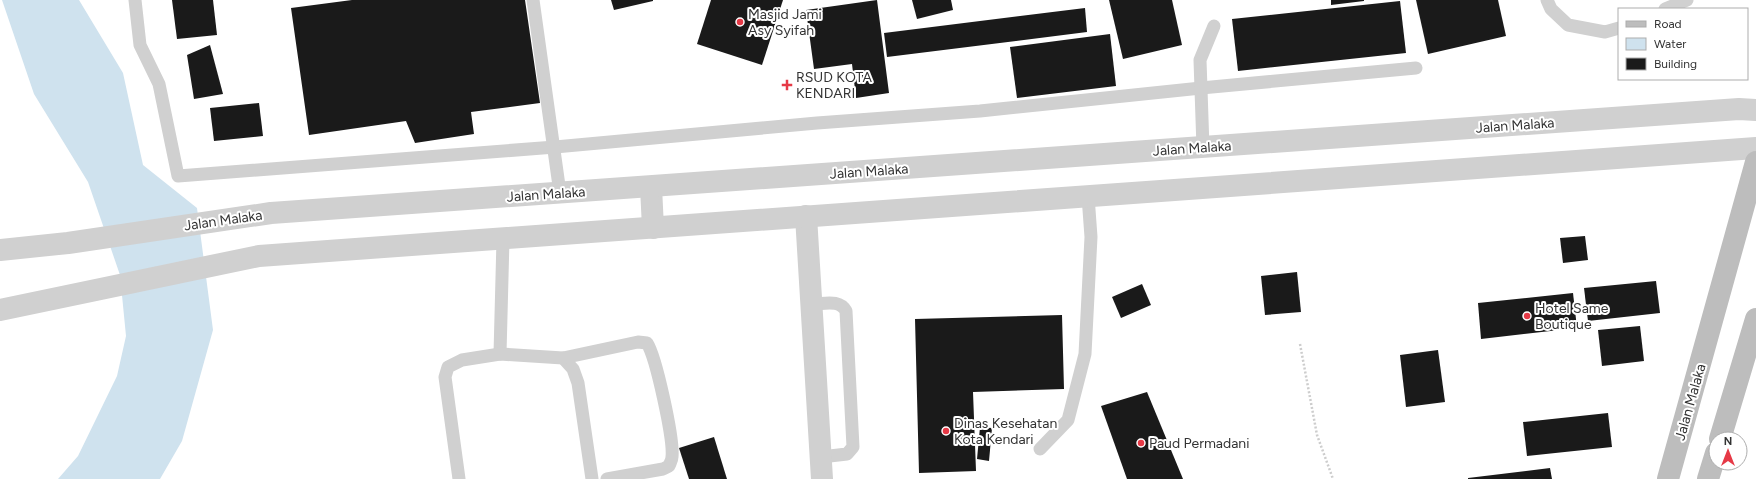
<svg xmlns="http://www.w3.org/2000/svg" width="1756" height="479" viewBox="0 0 1756 479" font-family="Figtree,sans-serif">
<style>
.water{fill:#cfe2ee}
.building{fill:#1a1a1a}
.lines{fill:none;stroke-linecap:round;stroke-linejoin:round}
.path{stroke:#cdcdcd;stroke-width:2.5;stroke-dasharray:2 2;stroke-linecap:butt}
.lane{stroke:#d0d0d0;stroke-width:13}
.street{stroke:#d0d0d0;stroke-width:22}
.secondary{stroke:#bdbdbd;stroke-width:22}
.poi-dot{fill:#e63946;stroke:#fff;stroke-width:1.5}
.labels{text-anchor:middle;stroke-width:4;stroke-linejoin:round;paint-order:stroke}
.poi-label{font-size:14px;fill:#333;stroke:#fff;text-anchor:start}
.street-label{font-size:14px;fill:#333;stroke:#fff}
</style>
<rect width="100%" height="100%" fill="#fff"/>
<polygon class="water" points="2,0 79,0 123,73 143,165 197,208 213,330 182,441 160,479 58,479 78,456 117,376 126,336 120,275 88,182 34,94"/>
<g class="building">
<polygon points="172,0 213,0 217,35 177,39"/>
<polygon points="352,0 525,0 540,103 471,112 474,134 415,143 406,121 309,135 291,8"/>
<polygon points="611,0 653,0 653,1 614,10"/>
<polygon points="711,0 783,0 762,65 697,44"/>
<polygon points="877,0 889,93 856,98 852,64 814,69 806,10"/>
<polygon points="912,0 951,0 953,10 917,19"/>
<polygon points="1109,0 1172,0 1182,45 1123,59"/>
<polygon points="1331,0 1364,0 1364,1 1331,5"/>
<polygon points="1416,0 1498,0 1506,36 1428,54"/>
<polygon points="1400,1 1406,53 1238,71 1232,19"/>
<polygon points="1085,8 1087,32 887,57 884,33"/>
<polygon points="1110,34 1116,86 1017,98 1010,47"/>
<polygon points="210,45 223,94 194,99 187,55"/>
<polygon points="259,103 263,136 214,141 210,108"/>
<polygon points="1585,236 1588,260 1563,263 1560,238"/>
<polygon points="1297,272 1301,312 1265,315 1261,276"/>
<polygon points="1656,281 1660,313 1588,321 1584,288"/>
<polygon points="1142,284 1151,305 1121,318 1112,297"/>
<polygon points="1573,293 1577,328 1481,339 1478,303"/>
<polygon points="1062,315 1064,389 973,392 976,471 919,473 915,319"/>
<polygon points="1640,326 1644,361 1602,366 1598,330"/>
<polygon points="1438,350 1445,402 1406,407 1400,355"/>
<polygon points="1147,392 1183,479 1127,479 1101,406"/>
<polygon points="1608,413 1612,447 1527,456 1523,422"/>
<polygon points="980,427 992,428 989,461 977,459"/>
<polygon points="714,437 727,479 689,479 679,448"/>
<polygon points="1550,468 1552,479 1468,479 1468,478"/>
</g>
<g class="lines">
<polyline class="path" points="1300,344 1317,435 1333,479"/>
<g class="lane">
<polyline points="135,0 140,45 159,84 178,176 555,147 817,123 980,111 1201,88 1416,68"/>
<polyline points="533,0 560,193"/>
<polyline points="1547,0 1551,9 1568,25 1605,32 1619,28"/>
<polyline points="1665,9 1687,0"/>
<polyline points="1203,148 1200,60 1214,26"/>
<path d="M812,304c13,0 27,-5 34,7l7,136 -6,7 -26,3"/>
<polyline points="500,354 503,239"/>
<polyline points="563,358 573,369 578,383 592,479"/>
<polyline points="1040,449 1068,420 1085,354 1091,237 1088,196"/>
<path d="M459,479l-14,-102 3,-10 14,-7 38,-6 63,4 75,-16 9,1c9,14 27,96 25,114 0,3 -2,6 -3,9l-6,3 -56,10"/>
</g>
<g class="street">
<polyline points="651,187 653,228"/>
<polyline points="806,216 822,479"/>
<polyline points="0,250 68,243 271,213 1739,109 1756,110"/>
<polyline points="0,310 259,256 1756,148"/>
</g>
<g class="secondary">
<polyline points="1720,439 1756,319"/>
<polyline points="1668,479 1756,162"/>
<polyline points="1708,479 1716,453"/>
</g>
</g>
<g class="poi-dot">
<circle cx="740" cy="22" r="4"/>
<path d="M785 79h4v4h4v4h-4v4h-4v-4h-4v-4h4z"/>
<circle cx="1527" cy="316" r="4"/>
<circle cx="946" cy="431" r="4"/>
<circle cx="1141" cy="443" r="4"/>
</g>
<g class="labels">
<g class="poi-label">
<text x="748" y="19">Masjid Jami<tspan x="748" dy="16">Asy Syifah</tspan></text>
<text x="796" y="82">RSUD KOTA<tspan x="796" dy="16">KENDARI</tspan></text>
<text x="1535" y="313">Hotel Same<tspan x="1535" dy="16">Boutique</tspan></text>
<text x="954" y="428">Dinas Kesehatan<tspan x="954" dy="16">Kota Kendari</tspan></text>
<text x="1149" y="448">Paud Permadani</text>
</g>
<g class="street-label">
<text transform="translate(1515 125) rotate(-4)" y="5">Jalan Malaka</text>
<text transform="translate(1192 148) rotate(-4)" y="5">Jalan Malaka</text>
<text transform="translate(869 171) rotate(-4)" y="5">Jalan Malaka</text>
<text transform="translate(546 194) rotate(-4)" y="5">Jalan Malaka</text>
<text transform="translate(223 220) rotate(-8)" y="5">Jalan Malaka</text>
<text transform="translate(1690 402) rotate(-74)" y="5">Jalan Malaka</text>
</g>
</g>
<rect x="1618" y="8" width="130" height="72" fill="#ffffff" stroke="#adadad"/>
<rect x="1626" y="21" width="20" height="6" fill="#bdbdbd" stroke="#adadad"/>
<text x="1654" y="28" font-size="12" fill="#333333">Road</text>
<rect x="1626" y="38" width="20" height="12" fill="#cfe2ee" stroke="#adadad"/>
<text x="1654" y="48" font-size="12" fill="#333333">Water</text>
<rect x="1626" y="58" width="20" height="12" fill="#1a1a1a" stroke="#adadad"/>
<text x="1654" y="68" font-size="12" fill="#333333">Building</text>
<g transform="translate(1728 451)"><circle r="19" fill="#ffffff" stroke="#adadad"/>
<path d="M0-3L7 15L0 10L-7 15Z" fill="#e63946"/>
<text y="-6" font-size="11" font-weight="bold" text-anchor="middle" fill="#333333">N</text>
</g>
</svg>
